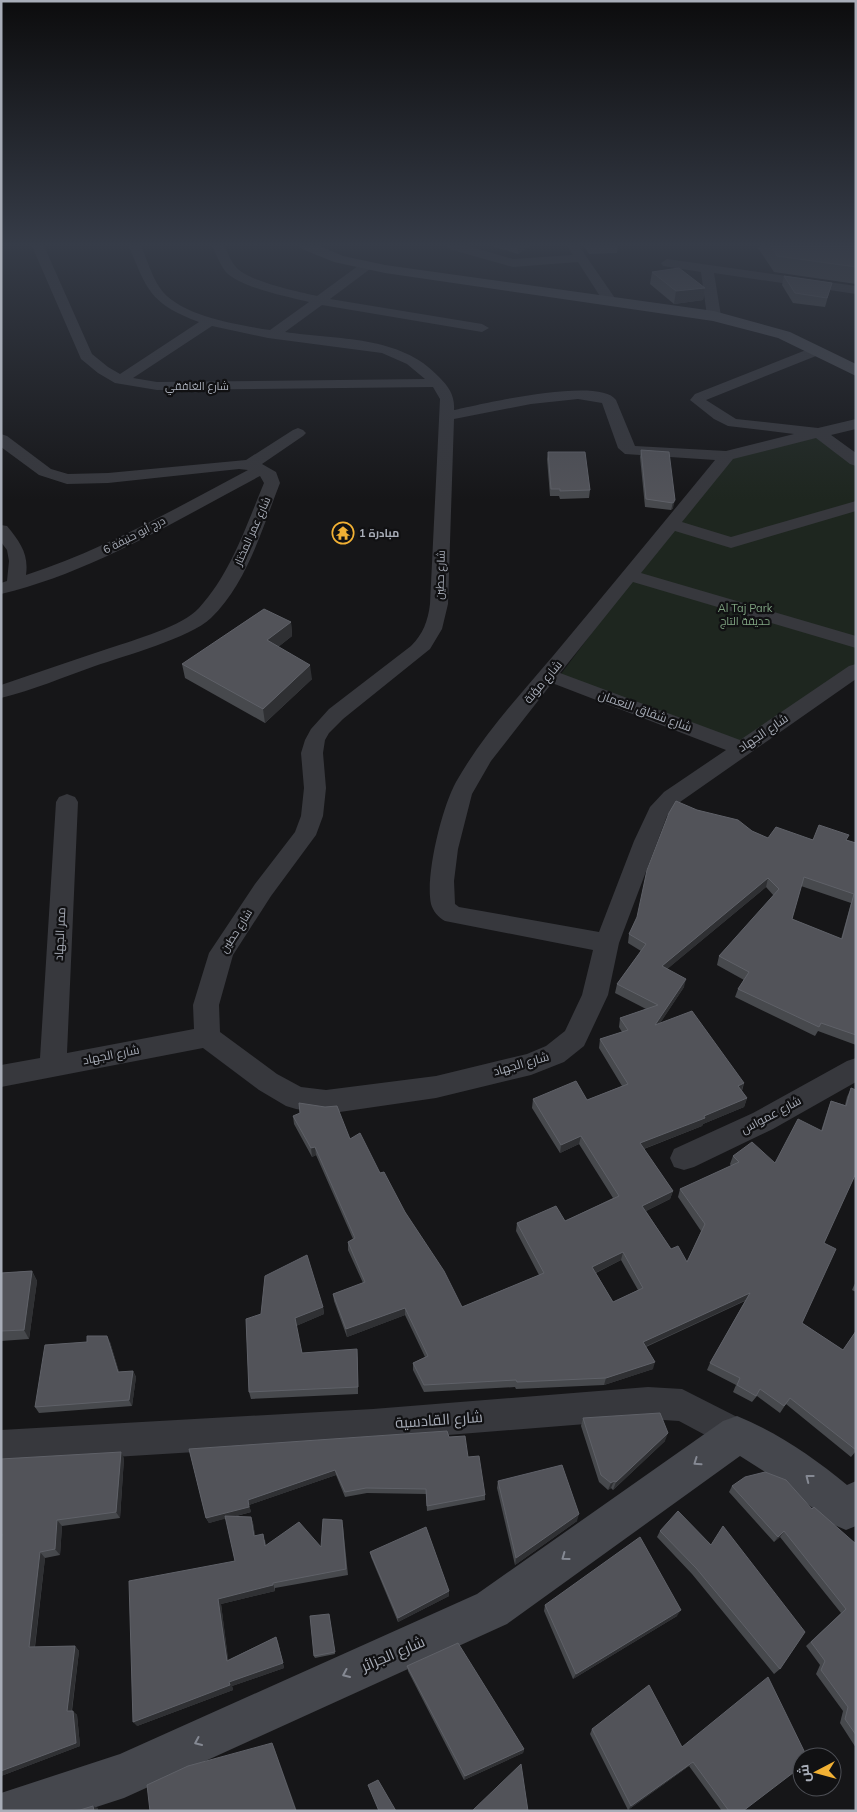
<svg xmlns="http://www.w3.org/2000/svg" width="857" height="1812" viewBox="0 0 857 1812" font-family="Mulish,Cairo,sans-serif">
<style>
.green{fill:#1e261f}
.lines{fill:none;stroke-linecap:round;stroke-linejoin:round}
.street{fill:#37383d;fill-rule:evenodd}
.secondary{fill:#45474d;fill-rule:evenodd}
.wall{fill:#47494d;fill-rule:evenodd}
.shaded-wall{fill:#2f3033}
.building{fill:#525359;stroke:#5f6168;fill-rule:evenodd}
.oneway{stroke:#858993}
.labels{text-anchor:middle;stroke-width:4.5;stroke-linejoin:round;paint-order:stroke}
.far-street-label{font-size:11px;fill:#a8adb8;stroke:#111113}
.far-poi-label{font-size:11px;font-weight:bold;fill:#a8adb8;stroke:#111113;text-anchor:start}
.far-park-label{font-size:11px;fill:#7fa381;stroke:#111113}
.street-label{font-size:12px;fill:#a8adb8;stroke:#111113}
.near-street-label{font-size:15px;fill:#a8adb8;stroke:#111113}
</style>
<rect width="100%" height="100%" fill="#161618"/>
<polygon class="green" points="830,434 856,454 856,674 745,747 561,674 635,575 730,456"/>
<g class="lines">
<g class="street">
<path d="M32,246h12l48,108 16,13 12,7 79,-52c-48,-18 -52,-31 -70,-76h12c7,15 11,33 22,46 22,25 76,33 107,38l39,-28c-20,-5 -71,-15 -84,-31 -5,-7 -9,-17 -13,-25h12c4,7 7,16 12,21 11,14 62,25 81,29l45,-33h8l2,3 -2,3 -40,30 152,25 7,4 -7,4 -160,-27 -37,27c52,8 116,3 154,45 10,10 16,19 15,33 27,-6 146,-34 162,-10l19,46 91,5 68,-17 -66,-8 -14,-7 -24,-19 5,-6 116,-46h10l2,3 -2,3 -115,46 30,19 82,9 38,-9v10l-25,6 25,18v13l-6,-2 -34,-26 -83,21 -51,63 49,15 125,-36v10l-125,37 -56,-17 -34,42 215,63v12l-223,-66 -73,91 180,67 109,-74 7,-2v15l-176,123 -13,14 -48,127 -11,52 -24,51 -20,16 -33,13 -95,23 -110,16 -30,-5 -10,-3 -27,-16 -56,-42 -202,39v-22l39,-7 16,-256 3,-5 8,-3 8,3 3,5 -11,251 127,-24 -1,-24 16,-52 46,-69 40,-52 6,-16 3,-28 -3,-35 4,-13 6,-11 18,-20 82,-63c12,-12 17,-25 19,-42l10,-205 -7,-12 -276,3 -42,-7 -17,-10 -17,-14zM212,326l56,12 114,15 25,11 18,15 -268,3 -24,-4zM578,399l24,4 16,45 7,6 90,6c-54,66 -108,131 -162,196 -34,40 -71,80 -97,126 -14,25 -31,94 -25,122 2,7 7,13 14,17l148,29 -11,45 -17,36 -19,15 -19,8 -91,22 -110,14 -25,-3 -24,-13 -57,-42 -1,-27 14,-50 38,-59 45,-61 7,-19 3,-28 -3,-35 2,-13 4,-7 14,-14 87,-70 12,-20 6,-25 6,-185 77,-15zM552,683l174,67 -62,42 -14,15 -16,34 -35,91 -140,-25 -4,-3 -1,-23 4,-32 14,-55 19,-33z"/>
<polygon points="447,246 468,246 513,259 573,255 567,246 579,246 617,301 615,304 605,304 578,262 513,267 449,249"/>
<polygon points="667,259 856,286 856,294 714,273 721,316 714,320 707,316 701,272 663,266 661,263"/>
<path d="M298,428l5,2 3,3 -3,3 -41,28 14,8 4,11c-18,46 -33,100 -69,135 -21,20 -87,38 -116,48 -31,11 -62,24 -94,32v-13c36,-12 72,-25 109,-37 24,-8 73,-22 89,-40 32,-35 47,-82 65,-125l-4,-7c-83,44 -167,96 -259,118v-11l6,-2 2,-20 -2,-11 -6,-8v-17l6,1c13,16 22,28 19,49 78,-25 150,-67 222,-105l-9,-1 -131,14 -41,1 -28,-9 -38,-28v-13l6,2 44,33 17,5 40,-1 138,-13 47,-30z"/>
<polygon points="856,1058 856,1082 773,1129 694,1167 684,1170 674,1167 670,1158 674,1149 753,1113 847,1061"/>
<polygon points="648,1387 682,1389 749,1423 754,1435 749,1447 737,1452 679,1421 648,1419 373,1441 1,1464 1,1430 373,1409"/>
</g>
<g class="secondary">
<polygon points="300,246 320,246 343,256 385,265 714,311 790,332 856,364 856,376 778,338 713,321 385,273 334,262 302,249"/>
<path d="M737,1416c41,17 76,41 110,69l9,-4v45l-10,4 -14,-6 -51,-42 -41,-26 -233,168 -383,174 -40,13h-83v-18l119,-39 357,-160 246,-173z"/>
</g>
</g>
<g class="wall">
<polygon points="492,246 530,246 518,254"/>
<polygon points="584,246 618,246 617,253 589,254"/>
<polygon points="759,246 856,246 856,284 774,272 758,248"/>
<polygon points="652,272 705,288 703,300 674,304 650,284"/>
<polygon points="784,276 832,283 825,307 793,303 782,285"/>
<polygon points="641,450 669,452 673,508 671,510 645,507 640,457"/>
<polygon points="548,452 590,490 589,498 560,499 559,496 550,496 547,459"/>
<polygon points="291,622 292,636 278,647 312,679 265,723 185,678 182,664"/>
<path d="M697,810l55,21 16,7 79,2 9,3v202l-38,-14 -3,5 -80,-39 3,-8 6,-9 -27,-15 2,-9 55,-60 -8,-9 -99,82 17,18 -24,36 84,60 -2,8 5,7 -3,9 -41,17 -1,2 -58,23 29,42 -3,8 -24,12 25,38 16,13 14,-31 -23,-34 2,-8 51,-23 -1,-2 3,-8 42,7 46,-32 7,-22 3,-8 14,4 2,-8 4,-9 -27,155 -22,80 41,27 13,-19v120l-5,6 -65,-53 -6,9 -23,-17 -5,6 -19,-10 3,-7 -29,-15 3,-7 35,-62 -99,46 7,22 -49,16 -88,4 -1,-2 -91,5 -11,-22v-7l12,-6 -20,-42 -58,22 -13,-36 -1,-7 30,-11 -15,-33v-8l5,-3 -37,-84 -4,2 -18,-33 -1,-8 57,23 30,34 25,39 57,95 77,-32 -23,-44 1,-8 48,-2 48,-23 -34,-54 -19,9 -28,-45 1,-9 54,1 35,-14 -23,-38 1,-9 22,-7 -3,-5 1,-9 26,-9 -31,-16 2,-9 24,-33 -13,-8 1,-9zM801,886l50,17 -10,36 -49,-20zM621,1260l17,30 -25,12 -17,-29z"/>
<polygon points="32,1271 37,1281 29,1339 1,1341 1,1273"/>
<polygon points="856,1281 856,1292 852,1290"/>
<polygon points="323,1307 324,1314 296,1326 302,1353 358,1357 358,1394 251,1399 249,1392 246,1319"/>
<polygon points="110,1342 119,1372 133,1371 136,1377 132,1406 39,1413 35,1407"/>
<polygon points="583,1418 665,1441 613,1490 611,1488 608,1490 599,1482 581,1426"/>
<polygon points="449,1437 468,1457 485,1495 485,1500 427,1511 426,1494 367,1493 345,1497 336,1475 249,1505 251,1512 233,1517 251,1517 253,1523 255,1535 265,1540 266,1546 321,1547 343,1526 348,1575 275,1588 275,1591 221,1604 228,1660 276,1637 278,1642 284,1668 232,1686 233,1690 137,1726 235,1561 226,1518 209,1523 206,1518 189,1449"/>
<polygon points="124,1458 120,1518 62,1526 60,1555 45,1558 35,1647 75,1646 79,1651 72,1711 77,1715 80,1746 1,1776 1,1459"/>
<polygon points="498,1481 577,1521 515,1565 497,1488"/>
<polygon points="732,1486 812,1509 856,1544 856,1748 840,1723 843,1711 816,1674 820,1665 806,1646 841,1613 780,1537 774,1542 729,1492"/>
<polygon points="660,1531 711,1545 780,1669 774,1674 692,1574 657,1537"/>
<polygon points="370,1552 449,1591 449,1596 398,1622 371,1557"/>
<polygon points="545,1605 677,1616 573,1679 544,1611"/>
<polygon points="329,1614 335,1654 315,1658 314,1656"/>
<polygon points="407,1666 524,1749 523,1753 464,1780 408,1671"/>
<polygon points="592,1729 682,1747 743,1811 722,1811 689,1766 628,1810 590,1734"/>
</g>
<g class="shaded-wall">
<polygon points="518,246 530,246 518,254"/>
<polygon points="705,288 703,300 674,304 676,291"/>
<polygon points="675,500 673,508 671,510 673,503"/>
<polygon points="291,622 292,636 268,655 267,640"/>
<polygon points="310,665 312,679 265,723 263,709"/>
<polygon points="768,878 766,887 660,975 662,966"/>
<polygon points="686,979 684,987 653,1034 655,1025"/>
<polygon points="744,1083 741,1091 738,1086"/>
<polygon points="747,1098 744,1107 703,1124 702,1126 638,1151 640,1143"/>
<polygon points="581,1136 579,1144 560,1153 561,1145"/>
<polygon points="315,1147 316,1155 312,1157 311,1148"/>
<polygon points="673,1191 670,1199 640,1214 642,1206"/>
<polygon points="623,1252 621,1260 591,1275 592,1267"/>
<polygon points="32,1271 37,1281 29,1339 24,1330"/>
<polygon points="750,1293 746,1300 640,1349 643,1342"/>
<polygon points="323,1307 324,1314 296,1326 295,1318"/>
<polygon points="405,1308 405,1315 347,1337 346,1329"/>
<polygon points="107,1336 110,1342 121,1378 118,1372"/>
<polygon points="357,1349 358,1357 358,1394 358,1387"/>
<polygon points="655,1362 653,1369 604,1385 606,1378"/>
<polygon points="133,1371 136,1377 132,1406 129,1400"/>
<polygon points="668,1433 665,1441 613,1490 616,1482"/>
<polygon points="121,1452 124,1458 120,1518 116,1512"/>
<polygon points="335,1470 336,1475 249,1505 251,1512 209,1523 206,1518 248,1500"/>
<polygon points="614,1481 611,1488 608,1490 611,1483"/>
<polygon points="579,1514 577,1521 515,1565 516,1558"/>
<polygon points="251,1517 253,1523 256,1542 254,1536"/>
<polygon points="57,1520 62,1526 60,1555 55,1549"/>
<polygon points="784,1531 780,1537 774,1542 778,1537"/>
<polygon points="40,1552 45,1558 34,1652 29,1647"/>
<polygon points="273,1583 275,1591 221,1604 229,1665 227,1661 218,1599"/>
<polygon points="449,1591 449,1596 398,1622 398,1618"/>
<polygon points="681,1610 677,1616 573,1679 576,1674"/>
<polygon points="276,1637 278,1642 284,1668 232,1686 233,1690 137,1726 133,1722 229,1682"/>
<polygon points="75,1646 79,1651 71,1715 67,1711"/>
<polygon points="73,1711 77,1715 80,1746 1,1776 1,1771"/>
<polygon points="272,1743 274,1747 297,1811 296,1811"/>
<polygon points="524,1749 523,1753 464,1780 465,1776"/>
<polygon points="693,1762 689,1766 628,1810 631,1806"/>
<polygon points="93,1806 98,1808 98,1811 94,1811"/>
</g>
<g class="building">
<polygon points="771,246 856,246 856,267 777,256"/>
<polygon points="679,268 705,288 676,291 652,272"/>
<polygon points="784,276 832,283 827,298 795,293"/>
<polygon points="641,450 669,452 675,500 673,503 646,499"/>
<polygon points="548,452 585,452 590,490 560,491 560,489 551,489"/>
<polygon points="264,609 291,622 267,640 310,665 263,709 182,664"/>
<path d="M676,801l21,9 41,10 14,11 16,7 8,-11 37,13 6,-15 30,10 -3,5 10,3v192l-35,-12 -2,4 -81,-38 11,-17 -30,-16 60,-67 -11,-11 -106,88 24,13 -31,46 37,-14 52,72 -6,3 9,12 -43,18 1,2 -65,25 33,48 -31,15 29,43 7,-3 9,16 18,-38 -25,-35 59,-27 -6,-6 19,-14 23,21 23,-44 24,12 9,-30 15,5 5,-18 5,2v83l-32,70 12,6 -34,74 41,27 13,-19v119l-66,-52 -6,8 -24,-17 -4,7 -19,-11 3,-7 -30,-15 40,-70 -107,49 12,20 -49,16 -89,4 -1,-2 -92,5 -11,-22 15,-7 -23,-48 -59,21 -13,-35 32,-12 -17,-40 7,-4 -40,-91 -4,1 -18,-32 7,-3 -1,-10 26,4 12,-1 13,33 10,-6 20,40 4,-1 21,40 39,59 18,36 82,-34 -27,-50 39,-17 9,15 54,-25 -38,-60 -20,9 -28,-46 43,-18 11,19 41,-16 -28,-45 28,-9 -8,-12 38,-13 -41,-21 29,-40 -17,-10 8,-17 10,-47 22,-57zM804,877l50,17 -12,45 -50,-20zM623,1252l20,36 -30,14 -21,-35z"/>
<polygon points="307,1255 323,1307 295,1318 302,1353 357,1349 358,1387 249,1392 246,1319 261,1314 265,1276"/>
<polygon points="32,1271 24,1330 1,1331 1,1273"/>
<polygon points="87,1336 107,1336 118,1372 133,1371 129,1400 35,1407 45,1345 87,1342"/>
<polygon points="660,1413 668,1433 616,1482 614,1481 611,1483 601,1475 583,1418"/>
<polygon points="447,1431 449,1437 465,1436 468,1457 479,1456 485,1495 427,1506 426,1489 366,1488 345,1492 335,1470 248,1500 249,1507 206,1518 189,1449"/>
<polygon points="121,1452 116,1512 57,1520 55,1549 40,1552 29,1647 75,1646 67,1711 73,1711 76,1743 1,1771 1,1540 2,1534 1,1535 1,1459"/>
<polygon points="562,1465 579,1514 516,1558 498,1481"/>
<polygon points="765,1472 786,1480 812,1509 814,1507 856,1544 856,1735 845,1719 848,1707 821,1670 825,1661 811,1642 846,1609 784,1531 778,1537 732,1486 745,1477"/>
<polygon points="678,1511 711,1545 723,1526 805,1632 780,1669 696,1568 660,1531"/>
<polygon points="225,1516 251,1517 254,1536 263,1534 265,1546 299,1522 321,1547 323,1519 342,1520 346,1569 273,1583 273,1585 218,1599 227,1661 276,1637 283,1663 229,1682 230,1685 133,1722 129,1581 235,1561"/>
<polygon points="426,1527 449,1591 398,1618 370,1552"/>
<polygon points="640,1537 681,1610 576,1674 545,1605"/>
<polygon points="329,1614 335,1652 314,1656 310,1616"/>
<polygon points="458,1643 524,1749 465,1776 407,1666"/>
<polygon points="768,1677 807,1757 802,1757 802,1766 743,1811 729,1811 693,1762 631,1806 592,1729 649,1685 682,1747"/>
<polygon points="272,1743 296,1811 150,1811 147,1785 188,1766"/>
<polygon points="521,1764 528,1811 472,1811"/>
<polygon points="378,1780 396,1811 379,1811 368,1785"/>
<polygon points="93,1806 94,1811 70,1811 80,1810"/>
</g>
<defs><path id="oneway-chevron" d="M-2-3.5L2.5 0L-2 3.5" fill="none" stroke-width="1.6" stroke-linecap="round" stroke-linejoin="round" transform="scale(1.25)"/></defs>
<g class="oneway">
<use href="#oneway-chevron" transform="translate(697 1462) rotate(145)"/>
<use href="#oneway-chevron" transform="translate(809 1478) rotate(-142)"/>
<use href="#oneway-chevron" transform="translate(565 1557) rotate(144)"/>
<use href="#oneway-chevron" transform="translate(346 1674) rotate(156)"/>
<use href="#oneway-chevron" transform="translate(198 1742) rotate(156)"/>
</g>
<linearGradient id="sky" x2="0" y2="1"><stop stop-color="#0c0c0d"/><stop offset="0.49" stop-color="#363c48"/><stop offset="1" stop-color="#363c48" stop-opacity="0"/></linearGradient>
<rect width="857" height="500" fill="url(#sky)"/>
<defs>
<g id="temple-ring" transform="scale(1.125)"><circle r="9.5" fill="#111113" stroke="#f2b134" stroke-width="1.5"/><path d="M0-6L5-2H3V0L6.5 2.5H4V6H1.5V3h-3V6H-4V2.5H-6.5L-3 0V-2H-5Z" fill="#f2b134"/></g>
</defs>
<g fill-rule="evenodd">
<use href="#temple-ring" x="343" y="533"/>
</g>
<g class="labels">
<g class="far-street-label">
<text x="197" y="390">شارع الغافقي</text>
<text transform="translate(252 531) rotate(-66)" y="4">شارع عمر المختار</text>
<text transform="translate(134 535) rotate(-27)" y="4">درج أبو حنيفة 6</text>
<text transform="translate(440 575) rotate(-88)" y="4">شارع حطين</text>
<text transform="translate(236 931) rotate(-58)" y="4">شارع حطين</text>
</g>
<g class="far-poi-label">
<text x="359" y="537">مبادرة 1</text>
</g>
<g class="far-park-label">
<text x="745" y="612">Al Taj Park<tspan x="745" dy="13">حديقة التاج</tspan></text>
</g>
<g class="street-label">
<text transform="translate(543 682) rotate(-50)" y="4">شارع مؤتة</text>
<text transform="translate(645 711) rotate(20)" y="4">شارع شقاق النعمان</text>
<text transform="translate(763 733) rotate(-34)" y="4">شارع الجهاد</text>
<text transform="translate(60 934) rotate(-87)" y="4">ممر الجهاد</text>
<text transform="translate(111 1055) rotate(-11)" y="4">شارع الجهاد</text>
<text transform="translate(521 1064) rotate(-16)" y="4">شارع الجهاد</text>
<text transform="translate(771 1115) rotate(-28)" y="4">شارع عمواس</text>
</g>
<g class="near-street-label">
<text transform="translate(439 1420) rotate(-4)" y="5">شارع القادسية</text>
<text transform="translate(393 1654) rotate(-23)" y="5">شارع الجزائر</text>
</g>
</g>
<rect width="857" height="1812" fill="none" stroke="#a8adb8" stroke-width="5"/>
<g transform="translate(817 1772) rotate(264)"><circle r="24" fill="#111113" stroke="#4d4f55"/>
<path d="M0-4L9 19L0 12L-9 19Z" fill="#f2b134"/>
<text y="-8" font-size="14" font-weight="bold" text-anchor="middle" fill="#a8adb8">ش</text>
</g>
</svg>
